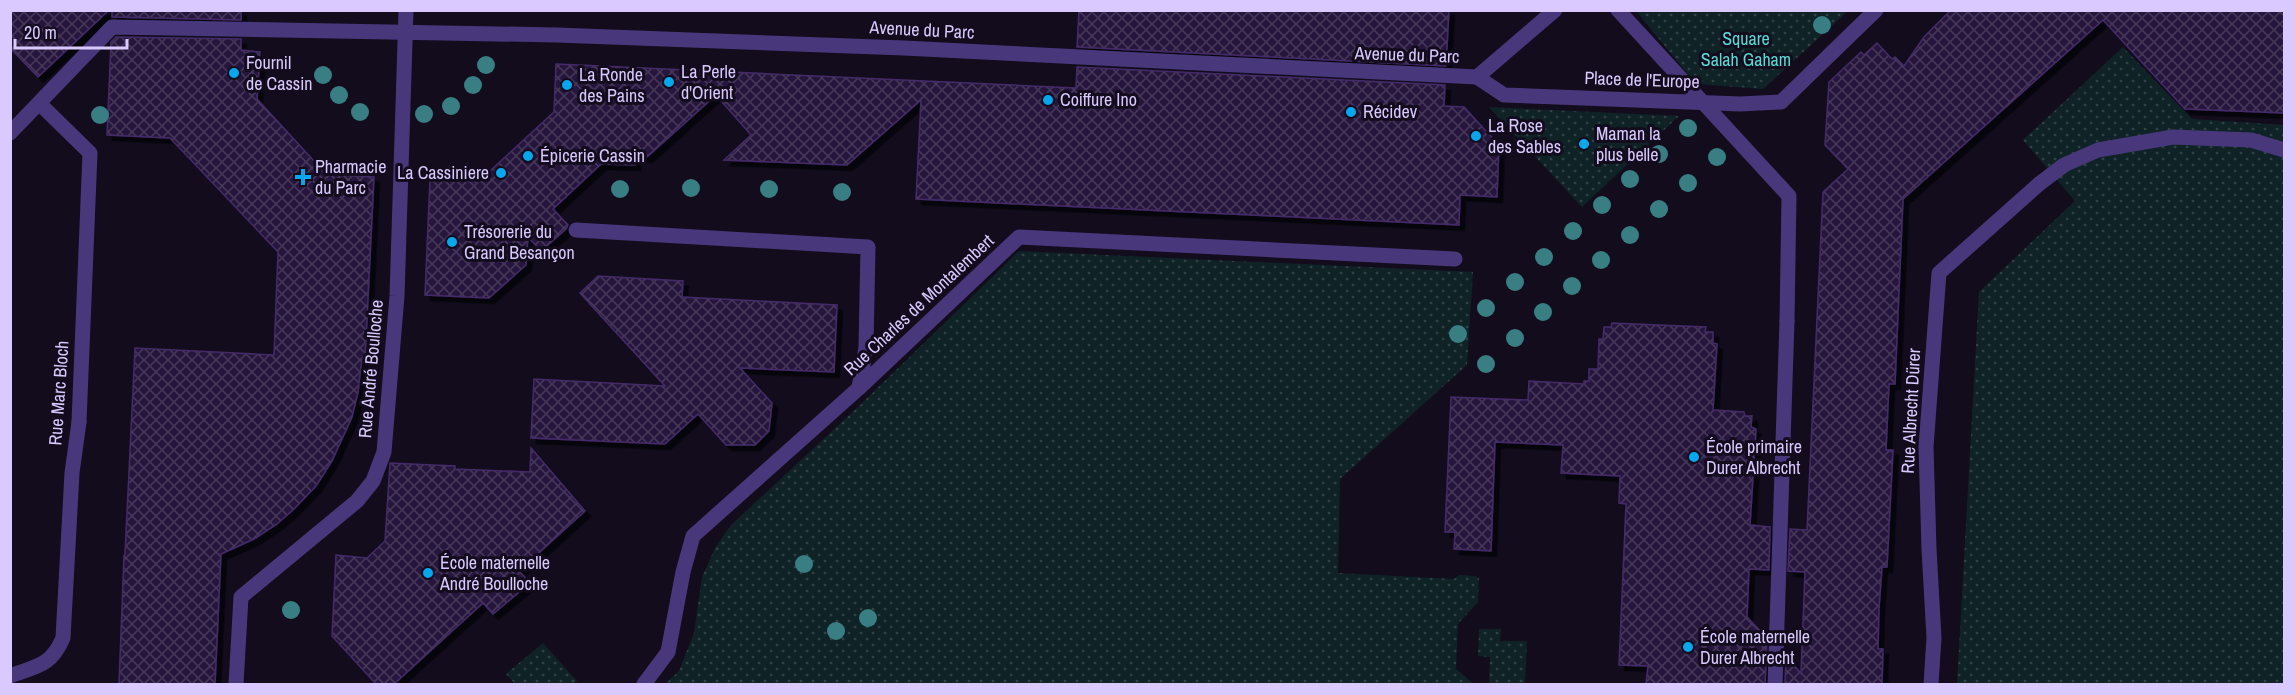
<svg xmlns="http://www.w3.org/2000/svg" width="2295" height="695" viewBox="0 0 2295 695" font-family="'Archivo Narrow',sans-serif">
<style>
.park{fill:url(#park-dots)}
.building{fill:url(#building-cross-hatch);stroke:#442b69;stroke-width:1.5;filter:url(#shadow)}
.lines{fill:none;stroke-linecap:round;stroke-linejoin:round}
.service{stroke:#48387b;stroke-width:15}
.pedestrian{stroke:#48387b;stroke-width:15}
.minor{stroke:#48387b;stroke-width:15}
.tree{fill:#387e82}
.poi-dot{fill:#06a7ed;stroke:#120c1d;stroke-width:2}
.labels{text-anchor:middle;stroke-width:6;stroke-linejoin:round;paint-order:stroke}
.street-label{font-size:18px;fill:#dac9fe;stroke:#120c1d}
.park-label{font-size:18px;fill:#58dbd5;stroke:#120c1d}
.poi-label{font-size:18px;fill:#dac9fe;stroke:#120c1d;text-anchor:start}
</style>
<defs>
<pattern id="park-dots" width="8" height="8" patternUnits="userSpaceOnUse" patternTransform="scale(1.5)"><rect width="8" height="8" fill="#0f2327"/><path d="M2 2h.1M6 6h.1" fill="none" stroke="#314247" stroke-width="1.8" stroke-linecap="round"/></pattern>
<pattern id="building-cross-hatch" width="8" height="8" patternUnits="userSpaceOnUse" patternTransform="scale(1.5)"><rect width="8" height="8" fill="#28193d"/><path d="M0 0l8 8M0 8l8-8" fill="none" stroke="#47395a"/></pattern>
<filter id="shadow"><feDropShadow dx="5.5" dy="5.5" stdDeviation="0" flood-color="#0009"/></filter>
</defs>
<rect width="100%" height="100%" fill="#120c1d"/>
<g class="park">
<polygon points="1636,11 1848,11 1763,89 1696,84"/>
<polygon points="2123,47 2192,119 2284,125 2284,684 1957,684 1979,292 2075,201 2023,140"/>
<polygon points="1489,107 1679,116 1582,207"/>
<polygon points="1019,251 1473,272 1467,365 1340,479 1338,573 1454,579 1459,575 1475,576 1479,578 1478,602 1458,624 1456,669 1474,684 665,684 679,671 694,633 702,577 715,548 731,525 859,406"/>
<polygon points="1479,629 1501,629 1500,641 1527,641 1525,684 1489,684 1490,657 1478,656"/>
<polygon points="543,643 577,681 573,684 515,684 506,674"/>
</g>
<g class="building">
<polygon points="10,10 109,10 38,77 10,48"/>
<polygon points="112,10 241,10 241,20 112,17"/>
<polygon points="1079,10 1449,10 1446,66 1077,47"/>
<polygon points="1951,10 2284,10 2284,113 2185,109 2103,20 1903,199 1895,384 1889,384 1886,450 1893,450 1887,567 1882,567 1879,608 1878,649 1883,649 1882,684 1785,684 1786,657 1801,673 1805,572 1788,571 1790,529 1807,530 1823,192 1848,169 1825,145 1829,82 1861,52 1864,55 1877,43 1892,59 1895,57 1904,66 1924,37"/>
<polygon points="116,37 241,39 241,50 260,52 257,99 326,174 374,177 365,359 362,358 358,392 352,417 332,461 316,486 294,509 277,524 254,539 221,554 215,684 119,684 124,556 125,554 135,348 274,355 278,252 170,138 107,135 111,42"/>
<polygon points="556,64 1076,88 1077,67 1445,85 1444,106 1464,107 1499,145 1497,197 1460,195 1459,225 916,199 921,100 847,165 724,160 751,135 716,95 647,157 635,156 635,165 601,164 553,209 568,225 566,229 541,251 528,237 526,265 489,298 425,295 430,179 478,182 554,112"/>
<polygon points="598,276 683,281 682,297 837,305 834,372 740,368 772,403 769,431 755,445 726,445 698,414 665,444 531,438 534,379 665,386 580,293"/>
<polygon points="1612,323 1706,327 1705,332 1713,332 1713,343 1717,344 1713,410 1744,412 1745,416 1752,416 1751,427 1756,429 1750,525 1770,527 1769,570 1749,569 1747,617 1767,638 1765,684 1646,684 1648,666 1619,665 1626,504 1619,503 1620,476 1561,473 1563,445 1495,442 1491,551 1454,549 1455,532 1445,532 1451,397 1528,400 1529,381 1584,384 1584,381 1589,381 1589,369 1598,369 1599,339 1603,339 1604,327 1611,327"/>
<polygon points="531,448 585,511 519,571 530,583 493,614 483,603 394,684 376,684 332,636 336,555 367,558 385,541 390,463 455,466 455,469 530,472"/>
</g>
<g class="lines">
<g class="service">
<polyline points="2039,184 2064,165 2098,150 2173,137 2251,140 2284,150"/>
<polyline points="576,230 868,247 866,347 859,388"/>
</g>
<g class="pedestrian">
<polyline points="1618,10 1789,196 1787,321"/>
<polyline points="1477,77 1504,95 1740,104 1781,102 1876,10"/>
<polyline points="1477,77 1555,10"/>
<polyline points="40,104 90,153 79,422"/>
<polyline points="10,133 112,27 557,35 904,48 1477,77"/>
<polyline points="236,684 241,597 357,501 373,481 384,452 397,296 406,10"/>
</g>
<g class="minor">
<path d="M10,676c27,-10 41,-10 53,-38l9,-165 7,-51"/>
<polyline points="644,684 668,652 683,572 693,536 859,388 1019,237 1455,259"/>
<polyline points="1775,684 1787,321"/>
<polyline points="1931,684 1934,638 1929,549 1926,447 1939,273 2039,184"/>
</g>
</g>
<g class="tree">
<circle cx="1822" cy="25" r="9"/>
<circle cx="486" cy="65" r="9"/>
<circle cx="323" cy="75" r="9"/>
<circle cx="473" cy="85" r="9"/>
<circle cx="339" cy="95" r="9"/>
<circle cx="451" cy="106" r="9"/>
<circle cx="360" cy="112" r="9"/>
<circle cx="424" cy="114" r="9"/>
<circle cx="100" cy="115" r="9"/>
<circle cx="1688" cy="128" r="9"/>
<circle cx="1659" cy="154" r="9"/>
<circle cx="1717" cy="157" r="9"/>
<circle cx="1630" cy="179" r="9"/>
<circle cx="1688" cy="183" r="9"/>
<circle cx="691" cy="188" r="9"/>
<circle cx="620" cy="189" r="9"/>
<circle cx="769" cy="189" r="9"/>
<circle cx="842" cy="192" r="9"/>
<circle cx="1602" cy="205" r="9"/>
<circle cx="1659" cy="209" r="9"/>
<circle cx="1573" cy="231" r="9"/>
<circle cx="1630" cy="235" r="9"/>
<circle cx="1544" cy="257" r="9"/>
<circle cx="1601" cy="260" r="9"/>
<circle cx="1515" cy="282" r="9"/>
<circle cx="1572" cy="286" r="9"/>
<circle cx="1486" cy="308" r="9"/>
<circle cx="1543" cy="312" r="9"/>
<circle cx="1458" cy="334" r="9"/>
<circle cx="1515" cy="338" r="9"/>
<circle cx="1486" cy="364" r="9"/>
<circle cx="804" cy="564" r="9"/>
<circle cx="291" cy="610" r="9"/>
<circle cx="868" cy="618" r="9"/>
<circle cx="836" cy="631" r="9"/>
</g>
<g class="poi-dot">
<circle cx="234" cy="73" r="6"/>
<circle cx="669" cy="82" r="6"/>
<circle cx="567" cy="85" r="6"/>
<circle cx="1048" cy="100" r="6"/>
<circle cx="1351" cy="112" r="6"/>
<circle cx="1476" cy="136" r="6"/>
<circle cx="1584" cy="144" r="6"/>
<circle cx="528" cy="156" r="6"/>
<circle cx="501" cy="173" r="6"/>
<path d="M300 168h6v6h6v6h-6v6h-6v-6h-6v-6h6z"/>
<circle cx="452" cy="242" r="6"/>
<circle cx="1694" cy="457" r="6"/>
<circle cx="428" cy="573" r="6"/>
<circle cx="1688" cy="647" r="6"/>
</g>
<g class="labels">
<g class="street-label">
<text transform="translate(922 30) rotate(3)" y="6">Avenue du Parc</text>
<text transform="translate(1407 55) rotate(2)" y="6">Avenue du Parc</text>
<text transform="translate(1642 80) rotate(2)" y="6">Place de l'Europe</text>
<text transform="translate(919 305) rotate(-43)" y="6">Rue Charles de Montalembert</text>
<text transform="translate(371 369) rotate(-85)" y="6">Rue André Boulloche</text>
<text transform="translate(59 393) rotate(-86)" y="6">Rue Marc Bloch</text>
<text transform="translate(1911 411) rotate(-87)" y="6">Rue Albrecht Dürer</text>
</g>
<g class="park-label">
<text x="1746" y="45">Square<tspan x="1746" dy="21">Salah Gaham</tspan></text>
</g>
<g class="poi-label">
<text x="246" y="69">Fournil<tspan x="246" dy="21">de Cassin</tspan></text>
<text x="681" y="78">La Perle<tspan x="681" dy="21">d'Orient</tspan></text>
<text x="579" y="81">La Ronde<tspan x="579" dy="21">des Pains</tspan></text>
<text x="1060" y="106">Coiffure Ino</text>
<text x="1363" y="118">Récidev</text>
<text x="1488" y="132">La Rose<tspan x="1488" dy="21">des Sables</tspan></text>
<text x="1596" y="140">Maman la<tspan x="1596" dy="21">plus belle</tspan></text>
<text x="540" y="162">Épicerie Cassin</text>
<text x="315" y="173">Pharmacie<tspan x="315" dy="21">du Parc</tspan></text>
<text x="489" y="179" text-anchor="end">La Cassiniere</text>
<text x="464" y="238">Trésorerie du<tspan x="464" dy="21">Grand Besançon</tspan></text>
<text x="1706" y="453">École primaire<tspan x="1706" dy="21">Durer Albrecht</tspan></text>
<text x="440" y="569">École maternelle<tspan x="440" dy="21">André Boulloche</tspan></text>
<text x="1700" y="643">École maternelle<tspan x="1700" dy="21">Durer Albrecht</tspan></text>
</g>
</g>
<rect width="2295" height="695" fill="none" stroke="#dac9fe" stroke-width="24"/>
<path d="M15 39v9h112v-9" fill="none" stroke="#dac9fe" stroke-width="3"/>
<text x="24" y="39" font-size="18" fill="#dac9fe" stroke="#120c1d" stroke-width="4.5" paint-order="stroke">20 m</text>
</svg>
